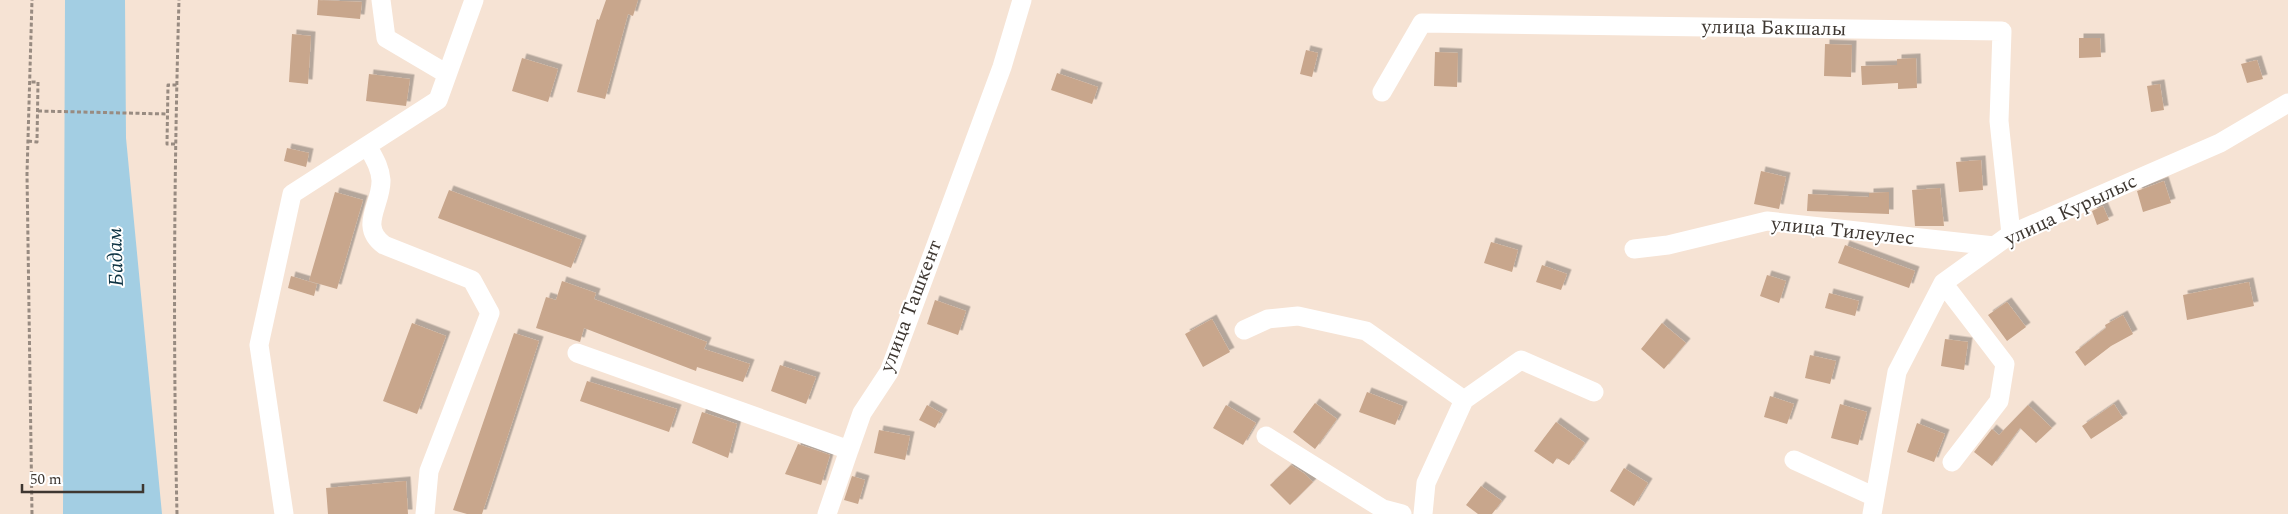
<svg xmlns="http://www.w3.org/2000/svg" width="2288" height="514" viewBox="0 0 2288 514" font-family="Spectral,serif">
	<defs>
		<filter id="shadow"><feDropShadow dx="4.5" dy="-4.5" stdDeviation="0" flood-color="#0004"/></filter>
	</defs>
	<rect width="100%" height="100%" fill="#f6e3d4"/>
	<path fill="#a3cee3" d="M65,0H125L126,138L162,514H63Z"/>
	<path fill="#c8a68c" filter="url(#shadow)" d="M318,0L362,2L360,19L317,15Z
		M606,0H638L633,16L628,14L605,99L577,92L597,19L599,20Z
		M292,34L311,36L308,84L289,82Z
		M2079,38H2100L2101,57L2079,58Z
		M1825,44L1852,45L1851,77L1824,76Z
		M1306,50L1318,53L1312,77L1300,74Z
		M1435,52L1458,53L1457,87L1434,86Z
		M522,58L558,69L548,102L512,91Z
		M1916,58L1917,88L1898,89V83L1862,85L1861,66L1897,65V59Z
		M2257,60L2263,79L2247,83L2241,64Z
		M1057,73L1098,87L1092,104L1051,90Z
		M369,74L410,79L406,106L366,101Z
		M2160,84L2164,110L2151,112L2147,86Z
		M287,148L309,153L306,167L284,161Z
		M1981,160L1983,190L1959,192L1956,162Z
		M1761,171L1786,177L1779,209L1754,204Z
		M2164,181L2171,203L2143,212L2137,191Z
		M1940,188L1944,226H1915L1912,190Z
		M449,190L582,240L571,268L438,218Z
		M335,192L363,200L337,289L309,281Z
		M1889,192V214L1807,211L1808,194L1869,197V193Z
		M2103,206L2109,220L2097,225L2092,211Z
		M1491,242L1518,250L1512,272L1484,263Z
		M1845,245L1915,271L1909,288L1838,263Z
		M1542,265L1567,274L1561,290L1536,282Z
		M1767,275L1786,281L1779,303L1760,296Z
		M291,276L317,284L314,296L288,288Z
		M562,281L596,293L594,299L707,342L704,349L750,364L743,382L697,367L696,371L584,328L580,342L536,328L546,297L556,300Z
		M2249,282L2254,306L2187,320L2183,295Z
		M1829,293L1859,301L1855,316L1825,308Z
		M935,300L966,311L958,335L927,324Z
		M2007,302L2026,327L2007,341L1988,315Z
		M2123,315L2133,334L2111,346L2085,366L2075,352L2106,328L2105,325Z
		M1212,319L1230,352L1203,367L1185,334Z
		M412,323L446,336L417,414L383,401Z
		M1662,323L1686,343L1664,369L1641,349Z
		M514,333L539,341L482,514H467L453,510Z
		M1945,339L1968,342L1964,370L1941,366Z
		M1810,355L1836,361L1830,384L1805,378Z
		M780,365L816,377L806,404L771,391Z
		M587,381L677,409L669,432L580,401Z
		M1367,392L1403,406L1395,425L1359,412Z
		M1770,396L1794,404L1787,424L1764,417Z
		M1315,403L1337,419L1315,449L1293,432Z
		M1840,404L1867,412L1858,445L1831,438Z
		M2114,404L2123,418L2091,439L2082,426Z
		M927,405L943,414L935,428L919,420Z
		M1226,405L1256,423L1243,445L1213,428Z
		M2028,405L2052,428L2036,443L2020,428L1992,466L1974,452L1992,429L1999,435Z
		M702,412L737,424L728,458L692,443Z
		M1556,422L1585,443L1569,465L1557,458L1553,464L1534,451Z
		M1917,423L1945,434L1934,462L1907,452Z
		M879,430L910,436L905,460L874,453Z
		M798,444L830,455L821,485L785,474Z
		M1291,465L1305,474L1313,482L1290,505L1270,485Z
		M1624,468L1648,483L1634,506L1610,491Z
		M852,476L865,480L858,504L844,500Z
		M406,481L408,514H328L326,488Z
		M1481,486L1502,501L1492,514H1478L1466,505Z"/>
	<g fill="none" stroke-linecap="round" stroke-linejoin="round">
		<path stroke="#988b81" stroke-width="3" stroke-dasharray="4 2.5" stroke-linecap="butt" d="M38,111L167,114
			M28,141L37,142L38,82H30
			M175,144H167L168,85H177
			M32,514L27,174L32,0
			M177,514C173,343 174,171 179,0"/>
		<path stroke="#fff" stroke-width="19" d="M381,0L386,38L447,74
			M1382,92L1422,23L2002,31L1999,121L2011,234
			M368,147C374,158 380,167 381,180C382,204 358,226 384,245L472,280L490,313L429,471L425,514
			M1634,249L1668,245L1767,221L1994,246
			M1943,283L2005,364L1999,401L1952,462
			M1244,330L1268,319L1298,316L1366,331L1464,400
			M577,353L849,450L862,413L889,372L1002,67L1022,0
			M1266,436L1383,509L1402,514
			M1794,460L1875,497
			M284,514L259,345L292,194L438,100L474,0
			M827,514L849,450
			M1423,514L1426,483L1464,400L1521,360L1594,392
			M1872,514L1897,372L1943,283L2011,234L2220,143L2288,103"/>
	</g>
	<g text-anchor="middle" dominant-baseline="central" stroke-width="4" stroke-linejoin="round" paint-order="stroke">
		<g font-size="20" fill="#3e3731" stroke="#fff">
			<text transform="translate(1774 28) rotate(1)">улица Бакшалы</text>
			<text transform="translate(2071 210) rotate(-25)">улица Курылыс</text>
			<text transform="translate(1843 231) rotate(6)">улица Тилеулес</text>
			<text transform="translate(911 306) rotate(-69)">улица Ташкент</text>
		</g>
		<g font-size="21" font-style="italic" fill="#0c3242" stroke="#fff">
			<text transform="translate(116 257) rotate(-92)">Бадам</text>
		</g>
	</g>
	<path d="M22 484v8h121v-8" fill="none" stroke="#3e3731" stroke-width="2.5"/>
	<text x="30" y="484" font-size="15" fill="#3e3731" stroke="#ffffff" stroke-width="4" paint-order="stroke">50 m</text>
</svg>
